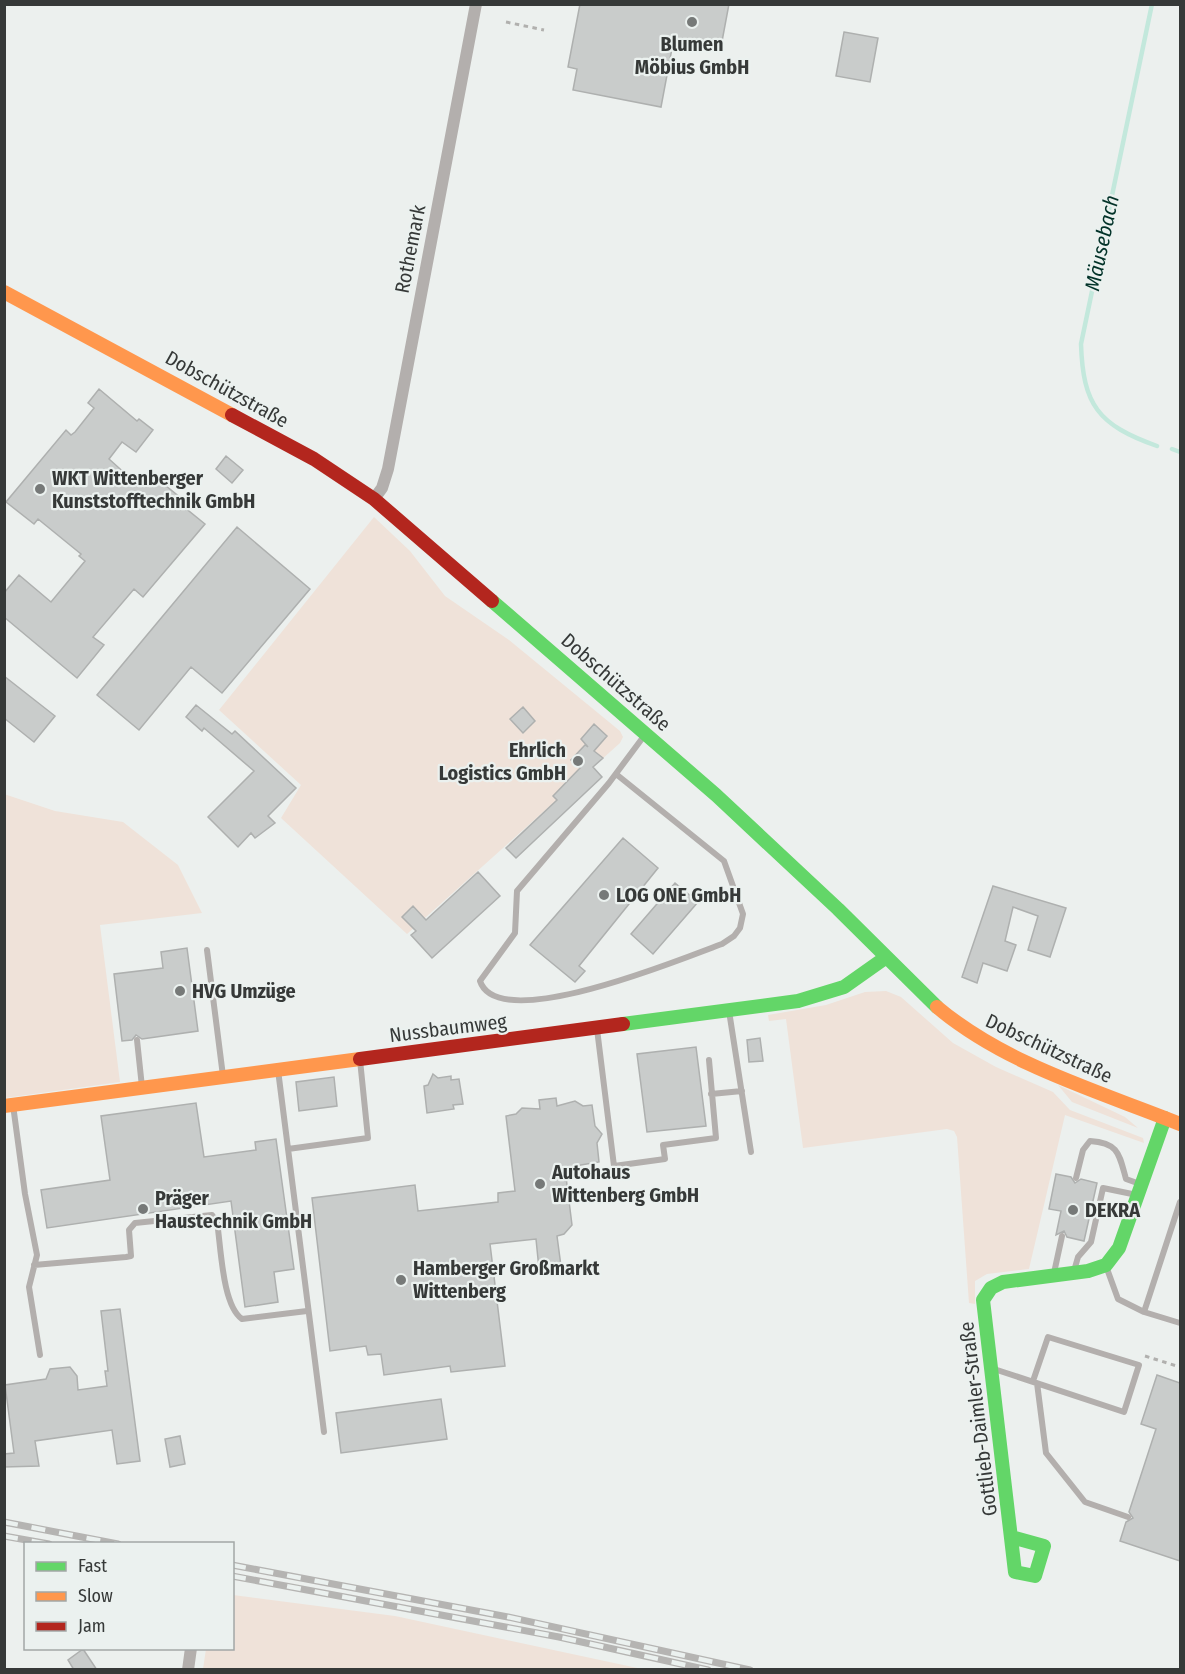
<svg xmlns="http://www.w3.org/2000/svg" width="1185" height="1674" viewBox="0 0 1185 1674" font-family="'Fira Sans Condensed',sans-serif">
	<rect width="100%" height="100%" fill="#ecf0ee"/>
	<path fill="#efe2d9" d="M374,517L410,551L445,596L509,640L620,731L623,737L620,743L407,934L281,818L301,785L219,710Z
		M4,794L55,811L123,822L178,865L202,913L100,925L120,1082L5,1098Z
		M886,991L901,997L953,1043L996,1067L1053,1092L1070,1110L1143,1138L1144,1143L1065,1115L1029,1269L987,1274L975,1281V1304L969,1303L957,1137L954,1131L947,1129L803,1148L786,1019L769,1021L768,1015L826,1005L865,992Z
		M1058,1085L1125,1117L1138,1128L1072,1102Z
		M233,1595L395,1616L642,1669H203L206,1649L232,1648Z"/>
	<g fill="none" stroke-linecap="round" stroke-linejoin="round">
		<path stroke="#c3e8dc" stroke-width="4.5" d="M1152,4L1081,344C1083,405 1098,425 1157,446
			M1172,449L1180,452"/>
	</g>
	<path fill="#c9cccb" stroke="#aeb0af" stroke-width="1.5" d="M580,4H729L720,52L673,43L661,107L573,90L577,69L568,67Z
		M844,32L878,38L870,82L836,76Z
		M99,389L137,421L139,419L153,430L136,452L122,442L109,459L138,485L140,483L146,487L155,477L187,503L184,507L205,524L143,597L134,589L93,637L104,645L77,678L4,617V593L19,575L51,602L85,561L79,556L81,554L38,519L34,524L6,502L66,430L71,435L75,432L94,408L88,403Z
		M226,456L243,470L232,483L216,469Z
		M237,527L310,589L222,693L191,667L139,730L97,695Z
		M4,676L55,716L34,742L4,718Z
		M196,705L232,734L235,731L296,788L268,816L275,823L255,838L251,833L238,847L208,817L254,771L204,728L202,731L186,717Z
		M523,707L535,721L523,733L510,719Z
		M594,724L607,736L594,751L603,758L593,767L602,777L516,858L506,848L557,800L553,796L580,768L571,760L585,745L588,747L581,739Z
		M623,838L658,868L579,966L585,971L575,982L530,945Z
		M478,872L500,896L432,958L411,935L416,931L402,917L413,906L426,920Z
		M675,883L698,902L653,954L631,934Z
		M993,886L1066,908L1050,957L1028,950L1038,916L1013,907L1005,941L1016,945L1007,971L983,963L977,983L962,977Z
		M187,948L198,1031L142,1039L136,1035L132,1040L122,1041L114,974L163,968L161,952Z
		M760,1038L763,1061L749,1062L747,1040Z
		M696,1047L706,1126L647,1132L637,1054Z
		M433,1074L438,1078L451,1076V1080L459,1079L463,1104L453,1105L454,1109L427,1113L424,1086L428,1085Z
		M334,1077L337,1106L299,1111L296,1082Z
		M556,1098L557,1106L575,1101L583,1106L592,1105L595,1126L602,1134L597,1143L599,1162L575,1166L566,1177L572,1225L564,1234L557,1236L561,1266L539,1269L536,1239L490,1244L505,1366L451,1372L450,1366L384,1375L381,1354L368,1355L366,1346L330,1351L312,1198L415,1185L418,1211L498,1202V1193L515,1191L506,1116L516,1114L522,1108L540,1109L539,1100Z
		M196,1103L204,1157L256,1150L255,1142L276,1139L294,1269L274,1272L278,1302L245,1307L231,1201L47,1228L41,1190L110,1180L101,1116Z
		M1056,1174L1071,1177L1075,1183L1081,1179L1097,1183L1084,1241L1067,1237L1064,1231L1056,1235L1061,1211L1049,1209Z
		M120,1309L140,1461L117,1464L112,1430L35,1441L39,1466L4,1467V1454L14,1453L5,1385L46,1379L50,1369L70,1367L77,1376L78,1390L107,1386L105,1371H108L101,1311Z
		M1157,1375L1180,1383V1561L1120,1541L1126,1522L1133,1518L1129,1512L1156,1429L1141,1424Z
		M441,1399L447,1439L341,1453L336,1413Z
		M180,1436L185,1464L170,1467L165,1439Z
		M83,1649L97,1670H74L68,1660Z"/>
	<g fill="none" stroke-linecap="round" stroke-linejoin="round">
		<path stroke="#b1b0ae" stroke-width="3" stroke-dasharray="4.5 4.5" stroke-linecap="butt" d="M506,22L544,30
			M1145,1356L1180,1367"/>
		<path stroke="#b3afad" stroke-width="6" d="M616,774L724,861L743,914L740,928L734,936L722,944C686,957 498,1036 480,981L515,933L517,891L609,783L644,736
			M207,950L223,1076
			M729,1011L751,1152
			M597,1029L614,1166L665,1159L663,1145L716,1138L709,1060
			M137,1040L142,1087
			M278,1070L324,1432
			M711,1094L742,1091
			M13,1105L25,1194L37,1255L29,1287L40,1355
			M288,1149L368,1138L360,1060
			M1076,1178L1083,1150L1090,1141C1119,1143 1119,1154 1126,1179L1140,1184
			M34,1265L126,1257L131,1256L129,1230L135,1223L212,1215L217,1222C221,1246 222,1305 242,1319L307,1311
			M1106,1266L1118,1299L1144,1312L1180,1323
			M1074,1271L1078,1257L1091,1242L1103,1188L1137,1195
			M1054,1273L1062,1236
			M1144,1312L1180,1202
			M994,1369L1124,1412L1139,1365L1048,1337L1033,1381
			M1037,1383L1046,1453L1085,1502L1128,1517"/>
		<path stroke="#b3afad" stroke-width="12" d="M374,499L382,488L388,469L476,4
			M188,1670L191,1648"/>
		<path stroke="#63d668" stroke-width="14" d="M492,601L716,795L838,909L937,1007
			M623,1024L798,1001L844,987L885,958
			M1011,1537L1044,1546L1035,1576L1015,1572L983,1300L991,1288L1003,1282L1088,1271L1106,1265L1119,1248L1165,1118"/>
		<path stroke="#ff974d" stroke-width="14" d="M4,292L232,415
			M937,1007C1006,1065 1098,1091 1180,1124
			M4,1106L360,1059"/>
		<path stroke="#b3261e" stroke-width="14" d="M232,415L314,459L374,499L492,601
			M360,1059L623,1024"/>
		<g stroke="#b5b4b2" stroke-width="7">
			<path id="rail" d="M4,1522L118,1544
				M4,1536L49,1544
				M232,1565L508,1617L750,1670
				M232,1576L559,1637L708,1670"/>
		</g>
		<use href="#rail" stroke="#ebf1ef" stroke-width="4.5" stroke-dasharray="14" stroke-linecap="butt"/>
	</g>
	<g fill="#767978" stroke="#ebf1ef" stroke-width="2">
		<circle cx="692" cy="22" r="6"/>
		<circle cx="40" cy="489" r="6"/>
		<circle cx="578" cy="761" r="6"/>
		<circle cx="604" cy="895" r="6"/>
		<circle cx="180" cy="991" r="6"/>
		<circle cx="540" cy="1184" r="6"/>
		<circle cx="143" cy="1209" r="6"/>
		<circle cx="1073" cy="1210" r="6"/>
		<circle cx="401" cy="1280" r="6"/>
	</g>
	<g text-anchor="middle" dominant-baseline="central" stroke-width="4.5" stroke-linejoin="round" paint-order="stroke">
		<g font-size="20" font-weight="bold" fill="#363938" stroke="#ebf1ef" text-anchor="start">
			<text x="692" y="44" text-anchor="middle">Blumen<tspan x="692" dy="23">Möbius GmbH</tspan></text>
			<text x="52" y="478">WKT Wittenberger<tspan x="52" dy="23">Kunststofftechnik GmbH</tspan></text>
			<text x="566" y="750" text-anchor="end">Ehrlich<tspan x="566" dy="23">Logistics GmbH</tspan></text>
			<text x="616" y="895">LOG ONE GmbH</text>
			<text x="192" y="991">HVG Umzüge</text>
			<text x="552" y="1172">Autohaus<tspan x="552" dy="23">Wittenberg GmbH</tspan></text>
			<text x="155" y="1198">Präger<tspan x="155" dy="23">Haustechnik GmbH</tspan></text>
			<text x="1085" y="1210">DEKRA</text>
			<text x="413" y="1268">Hamberger Großmarkt<tspan x="413" dy="23">Wittenberg</tspan></text>
		</g>
		<g font-size="20" fill="#363938" stroke="#ebf1ef">
			<text transform="translate(410 249) rotate(-79)">Rothemark</text>
			<text transform="translate(227 389) rotate(29)">Dobschützstraße</text>
			<text transform="translate(616 682) rotate(41)">Dobschützstraße</text>
			<text transform="translate(448 1028) rotate(-7)">Nussbaumweg</text>
			<text transform="translate(1049 1048) rotate(25)">Dobschützstraße</text>
			<text transform="translate(978 1419) rotate(-97)">Gottlieb-Daimler-Straße</text>
		</g>
		<g font-size="21" font-style="italic" fill="#023228" stroke="#ebf1ef">
			<text transform="translate(1102 243) rotate(-78)">Mäusebach</text>
		</g>
	</g>
	<rect width="1185" height="1674" fill="none" stroke="#363938" stroke-width="12"/>
	<rect x="24" y="1542" width="210" height="108" fill="#ebf1ef" stroke="#a3a7a6" stroke-width="1.5"/>
	<rect x="36" y="1562" width="30" height="9" fill="#63d668" stroke="#a3a7a6" stroke-width="1.5"/>
	<text x="78" y="1572" font-size="18" fill="#363938">Fast</text>
	<rect x="36" y="1592" width="30" height="9" fill="#ff974d" stroke="#a3a7a6" stroke-width="1.5"/>
	<text x="78" y="1602" font-size="18" fill="#363938">Slow</text>
	<rect x="36" y="1622" width="30" height="9" fill="#b3261e" stroke="#a3a7a6" stroke-width="1.5"/>
	<text x="78" y="1632" font-size="18" fill="#363938">Jam</text>
</svg>
